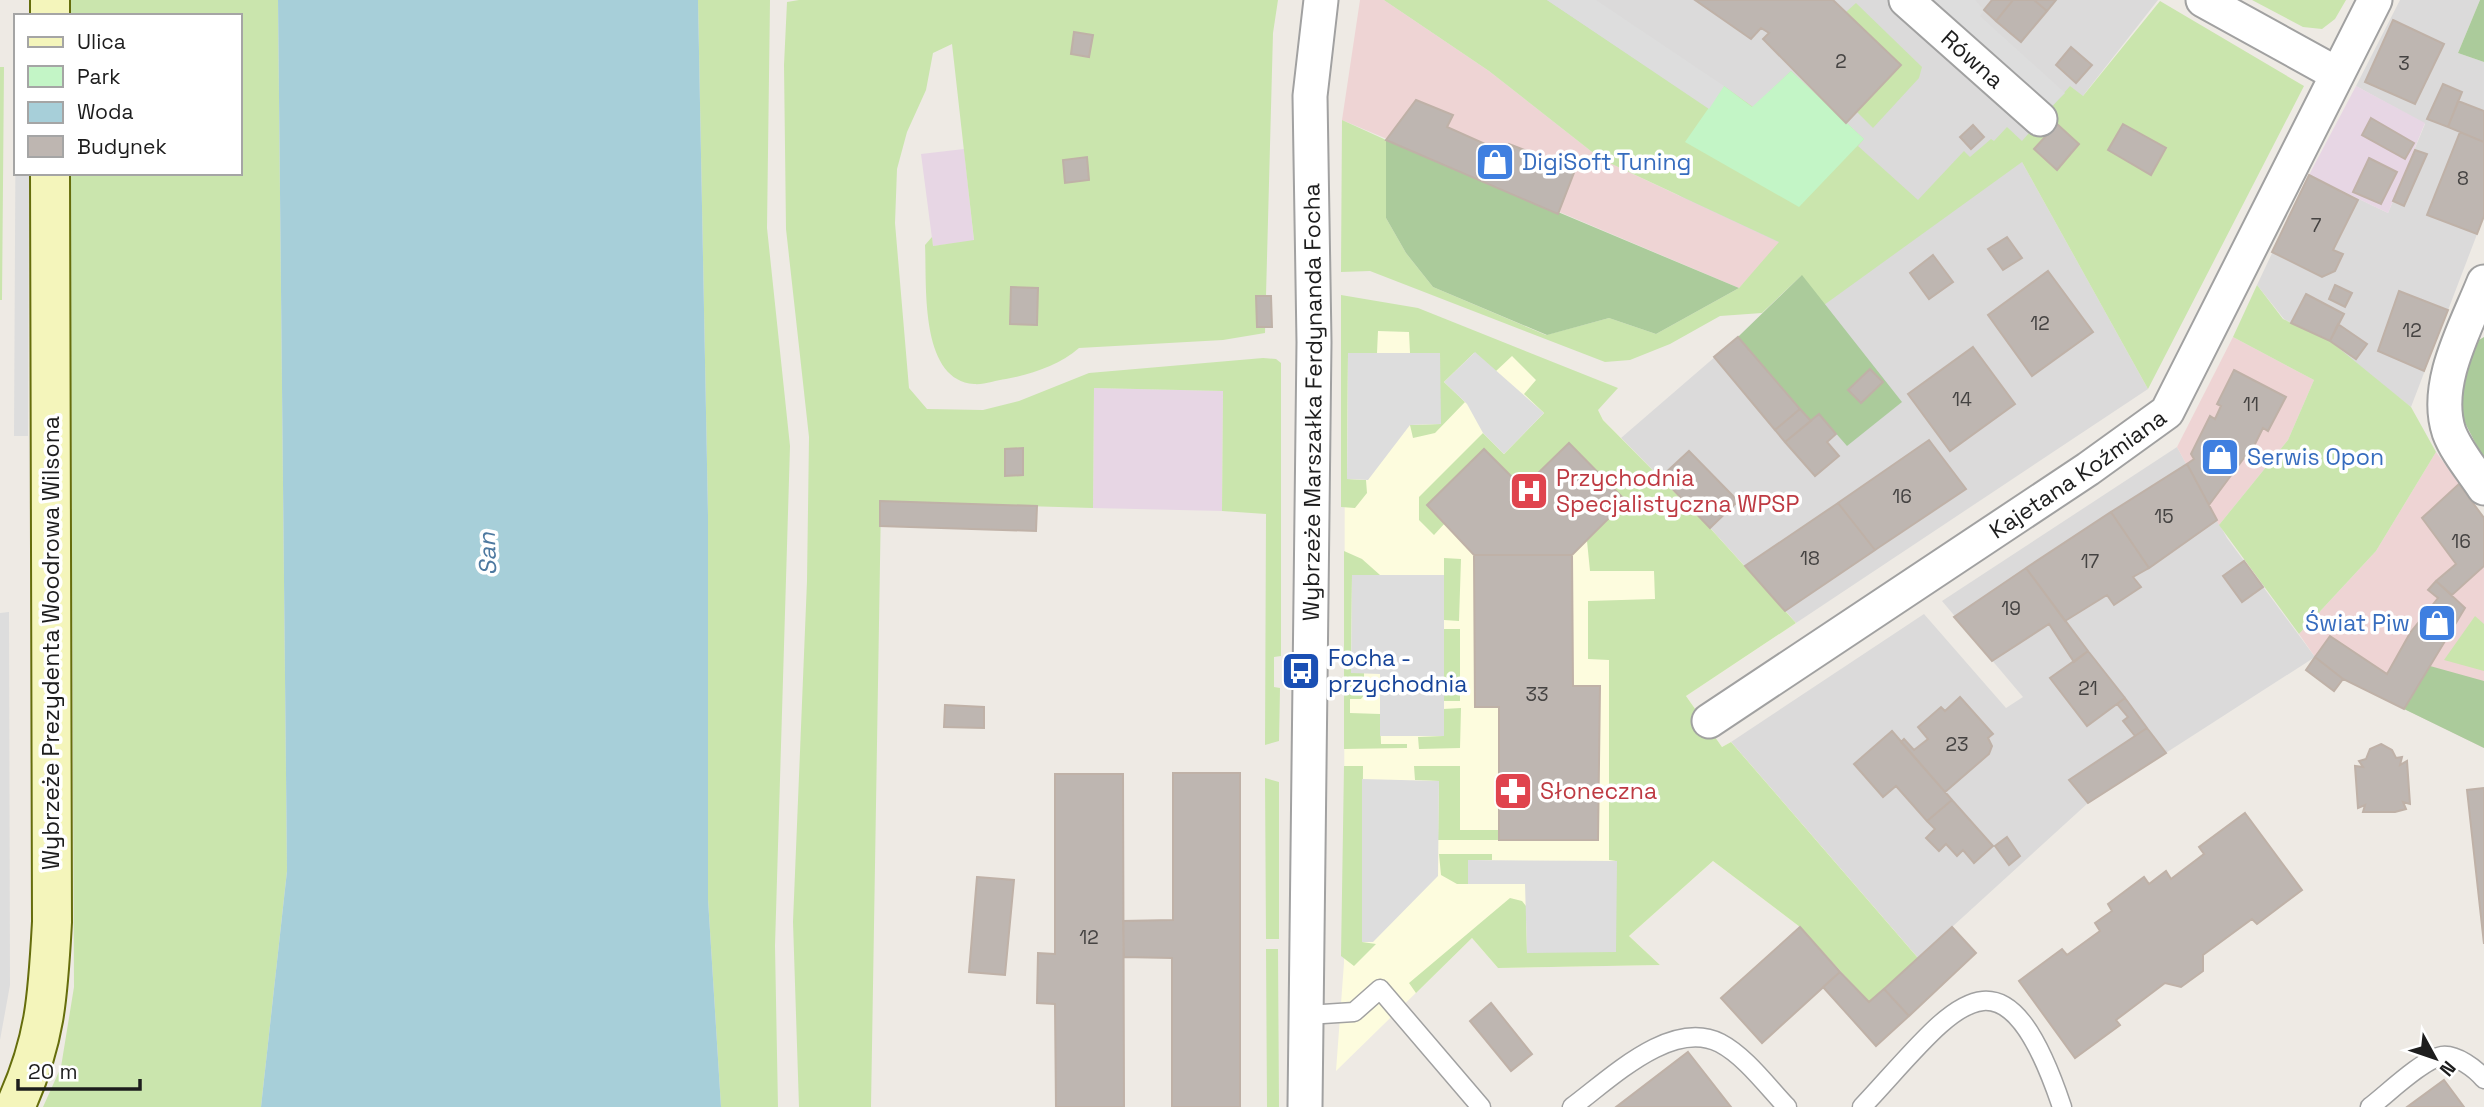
<svg xmlns="http://www.w3.org/2000/svg" width="2484" height="1107" viewBox="0 0 2484 1107" font-family="'Space Grotesk',sans-serif">
	<rect width="100%" height="100%" fill="#eeeae4"/>
	<path fill="#dbdada" d="M1384,0H2158L2082,97L2022,162L2148,389L1796,623L1710,528L1621,438L1738,337L1801,276Z
		M2400,0H2480L2458,53L2484,62V216L2411,407L2329,343L2284,319L2257,285L2309,175L2388,213L2425,124L2356,86Z
		M2177,447L2227,538L2315,657L2088,803L1918,958L1731,742L1924,614L2006,708L2023,697L1942,601Z"/>
	<path fill="#eed4d4" d="M1360,0H1384L1489,71L1601,159L1780,243L1739,288L1342,120Z
		M2233,337L2314,380L2288,440L2219,525L2177,447Z
		M2436,452L2484,518V748L2343,679L2315,657L2299,634L2376,551Z"/>
	<path fill="#e7d6e4" d="M2356,86L2425,123L2388,213L2309,175Z
		M964,149L974,241L933,246L921,154Z
		M1094,388L1223,391L1222,511L1093,508Z"/>
	<path fill="#fdfcde" d="M1345,315L1421,316L1584,384L1603,420L1710,528L1796,623L1686,696L1722,747L1731,742L1918,958L1869,1002L1800,927L1713,861L1629,936L1660,965L1498,968L1472,938L1336,1071L1344,963Z"/>
	<path fill="#cae5ad" d="M71,0H278L287,871L261,1107H43L61,1067L74,987L70,173H240V16H71Z
		M698,0H770L767,228L790,446L775,946L778,1107H721L708,899V515Z
		M799,0H1278L1273,33L1265,333L1223,340L1079,348C1060,365 1032,374 1006,379C996,380 984,385 974,384C919,380 927,284 925,245L932,237L933,246L974,240L952,44L933,53L926,90L907,132L897,169L895,223L909,388L927,409L983,410L1019,401L1089,373L1263,358L1276,359L1281,363V656L1274,657V687L1280,688L1279,741L1265,745L1266,514L1222,511L1223,391L1094,388L1093,508L881,502L871,1107H799L793,922L807,581L809,437L786,229L784,65L787,2Z
		M1384,0H1547L1709,108L1724,86L1753,107L1791,71L1864,139L1858,146L1918,200L1964,151L1970,157L1991,139L1994,141L2007,127L2022,141L2070,86L2083,96L2160,1L2304,86L2148,389L2022,162L1824,305L1801,276L1762,313L1720,316L1670,344L1630,360L1605,362L1370,271L1341,272L1342,120L1386,140V218L1406,253L1433,287L1546,335L1609,318L1656,334L1739,288L1779,242L1601,159L1489,71Z
		M2252,0H2346L2335,19L2322,29L2303,27Z
		M1856,3L1922,67L1919,78L1873,128L1857,112L1901,65L1846,12Z
		M0,67H4L2,300H0Z
		M2257,285L2283,319L2330,341L2411,407L2436,452L2376,551L2299,634L2219,525L2288,440L2314,380L2233,337Z
		M1341,295L1418,308L1618,388L1598,410L1603,420L1710,528L1796,623L1686,696L1722,747L1731,742L1918,958L1869,1002L1800,927L1713,861L1629,936L1660,965L1498,968L1472,938L1416,993L1409,983L1510,898L1522,901L1526,906L1527,953L1616,861L1609,860V660L1588,659V601L1655,599L1654,571H1590L1587,541L1626,501L1569,443L1530,481L1514,480L1484,449L1427,505L1445,523L1434,535L1419,520V497L1483,433L1504,454L1544,413L1524,394L1536,380L1512,356L1495,372L1474,353L1444,382L1465,402L1435,433L1413,438L1410,425L1440,424V354L1410,353L1409,332L1378,331L1377,353H1348L1347,479L1366,480L1367,493L1355,508L1341,507Z
		M1344,551L1362,559L1380,575H1352L1351,673H1364V695L1361,699H1350V713L1380,714L1381,744H1407V748L1344,749Z
		M1444,558L1461,559L1459,621L1444,620Z
		M2475,616L2484,624V671L2444,660Z
		M1444,629H1460V701H1444Z
		M1461,708L1460,748L1419,749L1418,737L1443,736V709Z
		M1344,766H1363L1362,942L1376,944L1354,966L1341,956Z
		M1414,766H1460V830H1499V840H1438L1439,781L1415,780Z
		M1265,778L1279,782V939H1266Z
		M1439,854H1492V860H1469L1468,884H1457L1441,875Z
		M1266,949H1278L1279,1107H1267Z"/>
	<path fill="#abcb9b" d="M2480,0H2484V62L2458,53Z
		M1386,140L1739,288L1656,334L1609,318L1547,335L1433,287L1406,253L1386,218Z
		M1802,275L1902,402L1847,446L1819,414L1811,421L1738,337Z
		M2484,337V460L2463,419L2456,396L2479,340Z
		M2430,666L2484,681V748L2404,709Z"/>
	<path fill="#c3f5c6" d="M1791,71L1864,139L1799,207L1685,142L1724,86L1752,107Z"/>
	<path fill="#ddd" d="M1547,0H1596L1724,86L1709,109Z
		M1927,0H1975L1984,10L1980,16L2065,93L2050,108Z
		M16,49V173H29L28,436H14Z
		M1475,352L1544,413L1504,454L1483,433L1467,404L1444,382Z
		M1348,353H1440L1441,424L1410,425L1368,480L1347,479Z
		M1352,575H1444V736H1380V674L1351,673Z
		M9,612L10,985L0,1040V613Z
		M1362,779L1439,781L1438,876L1373,942H1362Z
		M1468,860L1617,861L1616,952L1527,953L1525,884H1468Z"/>
	<path fill="#a7cfd9" d="M278,0H698L708,515V899L721,1107H261L287,871Z"/>
	<path fill="#beb6b1" stroke="#bfb1a7" stroke-width="2" d="M1695,0H1833L1901,65L1846,123L1763,39L1769,33L1761,28L1751,39Z
		M1992,0H2013L1996,21L1984,10Z
		M2013,0H2034L2047,11L2021,42L1996,21Z
		M2034,0H2056L2047,11Z
		M2393,20L2444,44L2415,104L2365,82Z
		M1074,32L1093,35L1089,57L1071,54Z
		M2071,47L2092,65L2076,83L2056,65Z
		M2443,84L2462,92L2448,127L2427,119Z
		M1416,100L1453,115L1447,127L1505,153L1509,144L1575,170L1558,214L1386,140Z
		M2458,101L2484,111V142L2448,127Z
		M2371,118L2414,143L2405,159L2362,135Z
		M2057,124L2079,144L2057,170L2034,149Z
		M2123,124L2166,148L2151,175L2108,150Z
		M1973,125L1984,137L1971,149L1960,137Z
		M2460,132L2484,142V216L2477,234L2427,215Z
		M2415,150L2427,154L2404,206L2393,201Z
		M1087,157L1089,180L1065,183L1063,160Z
		M2369,158L2397,172L2381,204L2353,192Z
		M2309,175L2358,200L2333,250L2343,254L2335,271L2322,277L2272,252Z
		M2007,237L2022,258L2003,270L1988,249Z
		M1933,255L1953,282L1929,299L1910,273Z
		M2048,271L2093,332L2032,376L1988,315Z
		M2335,285L2352,293L2345,307L2329,299Z
		M1011,287L1038,288L1037,325L1010,324Z
		M2399,291L2448,310L2424,371L2378,351Z
		M2306,294L2344,314L2330,341L2291,323Z
		M1256,296H1271L1272,327H1257Z
		M2338,324L2367,344L2356,359L2330,341Z
		M1738,337L1800,409L1775,430L1714,357Z
		M1973,347L2015,404L1950,451L1908,394Z
		M1870,369L1883,382L1861,403L1848,390Z
		M2234,370L2286,397L2268,431L2263,428L2247,460L2244,458L2209,505L2187,464L2194,459L2191,454L2210,416L2215,419L2221,406L2217,404Z
		M1800,409L1811,421L1785,442L1775,430Z
		M1819,414L1836,434L1827,442L1839,456L1815,476L1785,442Z
		M1929,440L1966,489L1875,550L1838,503Z
		M1569,443L1626,501L1572,555H1474L1427,505L1484,449L1516,481H1530Z
		M1023,448V475L1005,476V449Z
		M1689,451L1738,501L1710,528L1661,477Z
		M2187,464L2217,520L2149,568L2111,512Z
		M2459,484L2484,518V566L2452,595L2436,581L2456,564L2422,518Z
		M880,501L1037,506L1036,531L880,526Z
		M1838,503L1875,550L1785,611L1745,566Z
		M2111,512L2149,568L2133,577L2141,587L2114,605L2107,595L2065,621L2026,568Z
		M1474,555H1572L1573,686H1600L1598,840H1499V707H1475Z
		M2244,561L2263,587L2242,602L2223,576Z
		M2026,568L2088,651L2074,662L2049,624L1992,661L1954,617Z
		M2436,581L2465,608L2404,709L2343,679L2315,657L2330,636L2387,674L2410,633L2438,598L2428,590Z
		M2088,651L2125,698L2087,726L2050,678Z
		M2315,657L2343,679L2334,691L2306,670Z
		M1960,697L1993,734L1988,738L1992,746L1989,754L1945,792L1901,742L1904,739L1914,750L1928,739L1918,727L1941,707L1945,711Z
		M2125,698L2147,728L2135,736L2123,721L2128,717L2117,704Z
		M945,705L984,707V728L944,727Z
		M2147,728L2166,753L2088,803L2069,780Z
		M1892,731L1952,800L1927,821L1896,786L1883,797L1854,764Z
		M2381,744L2392,750L2396,758L2402,757L2400,765L2407,761L2410,804L2403,802L2406,809L2395,812H2363L2365,805L2358,808L2355,766L2363,767L2359,761L2366,759L2370,749Z
		M1173,773H1240V1107H1172V958L1124,957L1123,921L1173,920Z
		M1055,774H1123L1124,1107H1056L1055,1004L1037,1003L1038,953L1055,954Z
		M2484,788V944L2467,790Z
		M1952,800L1993,846L1974,863L1963,850L1957,856L1946,844L1939,851L1926,838L1935,829L1927,821Z
		M2245,813L2302,890L2257,924L2252,919L2203,955V971L2181,987L2165,983L2116,1020L2120,1025L2075,1058L2019,981L2062,949L2067,955L2100,931L2095,923L2112,911L2108,904L2144,877L2149,884L2166,871L2171,879L2204,854L2199,847Z
		M2007,837L2020,856L2009,865L1995,846Z
		M977,877L1014,880L1005,975L969,972Z
		M1800,927L1840,972L1762,1043L1721,998Z
		M1952,927L1976,953L1909,1016L1884,989Z
		M1840,972L1869,1002L1884,989L1909,1016L1876,1046L1823,987Z
		M1491,1003L1532,1054L1511,1071L1470,1021Z
		M1688,1052L1731,1107H1616Z
		M2444,1080L2464,1107H2407Z"/>
	<g fill="none" stroke-linecap="round" stroke-linejoin="round">
		<g stroke="#a1a1a1" stroke-width="21">
			<path id="lane" d="M1307,1015L1354,1012L1380,989L1481,1107
				M1572,1107C1609,1080 1671,1018 1720,1043C1745,1056 1767,1086 1787,1107
				M1862,1107C1952,1011 2001,926 2062,1107
				M2370,1107C2386,1095 2423,1059 2442,1056C2456,1054 2476,1069 2484,1079"/>
		</g>
		<g stroke="#a1a1a1" stroke-width="37">
			<g id="street">
				<path id="s1" d="M1906,0L2040,119"/>
				<path d="M2203,0L2337,74"/>
				<path d="M2484,282C2466,327 2433,384 2449,432C2456,451 2473,471 2484,488"/>
				<path id="s2" d="M1709,721L2088,469L2167,412L2375,0"/>
				<path id="s3" d="M1305,1107L1314,342L1310,96L1321,0"/>
			</g>
		</g>
		<g stroke="#656d0c" stroke-width="42">
			<path id="secondary" d="M50,16V0
				M15,1107C46,1040 48,994 52,922L50,173"/>
		</g>
		<use href="#lane" stroke="#fff" stroke-width="18"/>
		<use href="#street" stroke="#fff" stroke-width="33"/>
		<use href="#secondary" stroke="#f4f5bb" stroke-width="38"/>
	</g>
	<defs>
		<g id="shop-square" transform="scale(2.0125)"><rect x="-9" y="-9" width="18" height="18" rx="4" fill="#3f7fe0" stroke="#fff"/><path d="M-5-2.5h2.3a2.7 3.5 0 0 1 5.4 0H5L5.5 6h-11ZM-1.5-2.5h3a1.5 2.3 0 0 0-3 0Z" fill="#fff"/></g>
		<g id="hospital-square" transform="scale(2.0125)"><rect x="-9" y="-9" width="18" height="18" rx="4" fill="#e0444e" stroke="#fff"/><path d="M-5-5h3v3.5h4V-5h3V5h-3V1.5h-4V5h-3Z" fill="#fff"/></g>
		<g id="bus-square" transform="scale(2.0125)"><rect x="-9" y="-9" width="18" height="18" rx="4" fill="#1a4fb4" stroke="#fff"/><path d="M-5-6H5V4H4V6H2V4H-2V6H-4V4H-5ZM-3.5-4V0h7V-4ZM-3.5 1.2v1.5H-2V1.2ZM2 1.2v1.5H3.5V1.2Z" fill="#fff"/></g>
		<g id="pharmacy-square" transform="scale(2.0125)"><rect x="-9" y="-9" width="18" height="18" rx="4" fill="#e0444e" stroke="#fff"/><path d="M-2-6h4v4h4v4h-4v4h-4v-4h-4v-4h4Z" fill="#fff"/></g>
	</defs>
	<g fill-rule="evenodd">
		<use href="#shop-square" x="1495" y="162"/>
		<use href="#shop-square" x="2220" y="457"/>
		<use href="#hospital-square" x="1529" y="491"/>
		<use href="#shop-square" x="2437" y="623"/>
		<use href="#bus-square" x="1301" y="671"/>
		<use href="#pharmacy-square" x="1513" y="791"/>
	</g>
	<g text-anchor="middle" dominant-baseline="central" stroke-width="7" stroke-linejoin="round" paint-order="stroke">
		<g font-size="19" fill="#454342">
			<text x="1841" y="61">2</text>
			<text x="2404" y="63">3</text>
			<text x="2463" y="178">8</text>
			<text x="2316" y="225">7</text>
			<text x="2040" y="323">12</text>
			<text x="2412" y="330">12</text>
			<text x="1962" y="399">14</text>
			<text x="2251" y="404">11</text>
			<text x="1902" y="496">16</text>
			<text x="2164" y="516">15</text>
			<text x="2461" y="541">16</text>
			<text x="1810" y="558">18</text>
			<text x="2090" y="561">17</text>
			<text x="2011" y="608">19</text>
			<text x="2088" y="688">21</text>
			<text x="1537" y="694">33</text>
			<text x="1957" y="744">23</text>
			<text x="1089" y="937">12</text>
		</g>
		<g font-size="23" fill="#1d1d1d" stroke="#fff">
			<text stroke="none"><textPath href="#s1" startOffset="89">Równa</textPath></text>
			<text stroke="none"><textPath href="#s3" startOffset="705">Wybrzeże Marszałka Ferdynanda Focha</textPath></text>
			<text stroke="none"><textPath href="#s2" startOffset="444">Kajetana Koźmiana</textPath></text>
			<text transform="translate(51 643) rotate(-90)">Wybrzeże Prezydenta Woodrowa Wilsona</text>
		</g>
		<g font-size="23" fill="#366cbe" stroke="#fff" text-anchor="start">
			<text x="1522" y="162">DigiSoft Tuning</text>
			<text x="2247" y="457">Serwis Opon</text>
			<text x="2410" y="623" text-anchor="end">Świat Piw</text>
		</g>
		<g font-size="23" fill="#be3a42" stroke="#fff" text-anchor="start">
			<text x="1556" y="478">Przychodnia<tspan x="1556" dy="26">Specjalistyczna WPSP</tspan></text>
			<text x="1540" y="791">Słoneczna</text>
		</g>
		<g font-size="23" fill="#164399" stroke="#fff" text-anchor="start">
			<text x="1328" y="658">Focha -<tspan x="1328" dy="26">przychodnia</tspan></text>
		</g>
		<g font-size="24" font-style="italic" fill="#4d79a0" stroke="#fff">
			<text transform="translate(487 554) rotate(-92)">San</text>
		</g>
	</g>
	<rect x="14" y="14" width="228" height="161" fill="#ffffff" stroke="#a5a5a5" stroke-width="2"/>
	<rect x="28" y="37" width="35" height="10" fill="#f4f5bb" stroke="#a5a5a5" stroke-width="2"/>
	<text x="77" y="49" font-size="21" fill="#1d1d1d">Ulica</text>
	<rect x="28" y="66" width="35" height="21" fill="#c3f5c6" stroke="#a5a5a5" stroke-width="2"/>
	<text x="77" y="84" font-size="21" fill="#1d1d1d">Park</text>
	<rect x="28" y="102" width="35" height="21" fill="#a7cfd9" stroke="#a5a5a5" stroke-width="2"/>
	<text x="77" y="119" font-size="21" fill="#1d1d1d">Woda</text>
	<rect x="28" y="136" width="35" height="21" fill="#beb6b1" stroke="#a5a5a5" stroke-width="2"/>
	<text x="77" y="154" font-size="21" fill="#1d1d1d">Budynek</text>
	<g transform="translate(2435 1058) rotate(130)" stroke="#ffffff" stroke-width="5" paint-order="stroke">
	<path d="M0-5L12 26L0 18L-12 26Z" fill="#1d1d1d"/>
	<text y="-10" font-size="19" font-weight="bold" text-anchor="middle" fill="#1d1d1d">N</text>
	</g>
	<path d="M18 1079v10h122v-10" fill="none" stroke="#1d1d1d" stroke-width="3.5"/>
	<text x="28" y="1079" font-size="21" fill="#1d1d1d" stroke="#ffffff" stroke-width="5" paint-order="stroke">20 m</text>
</svg>
